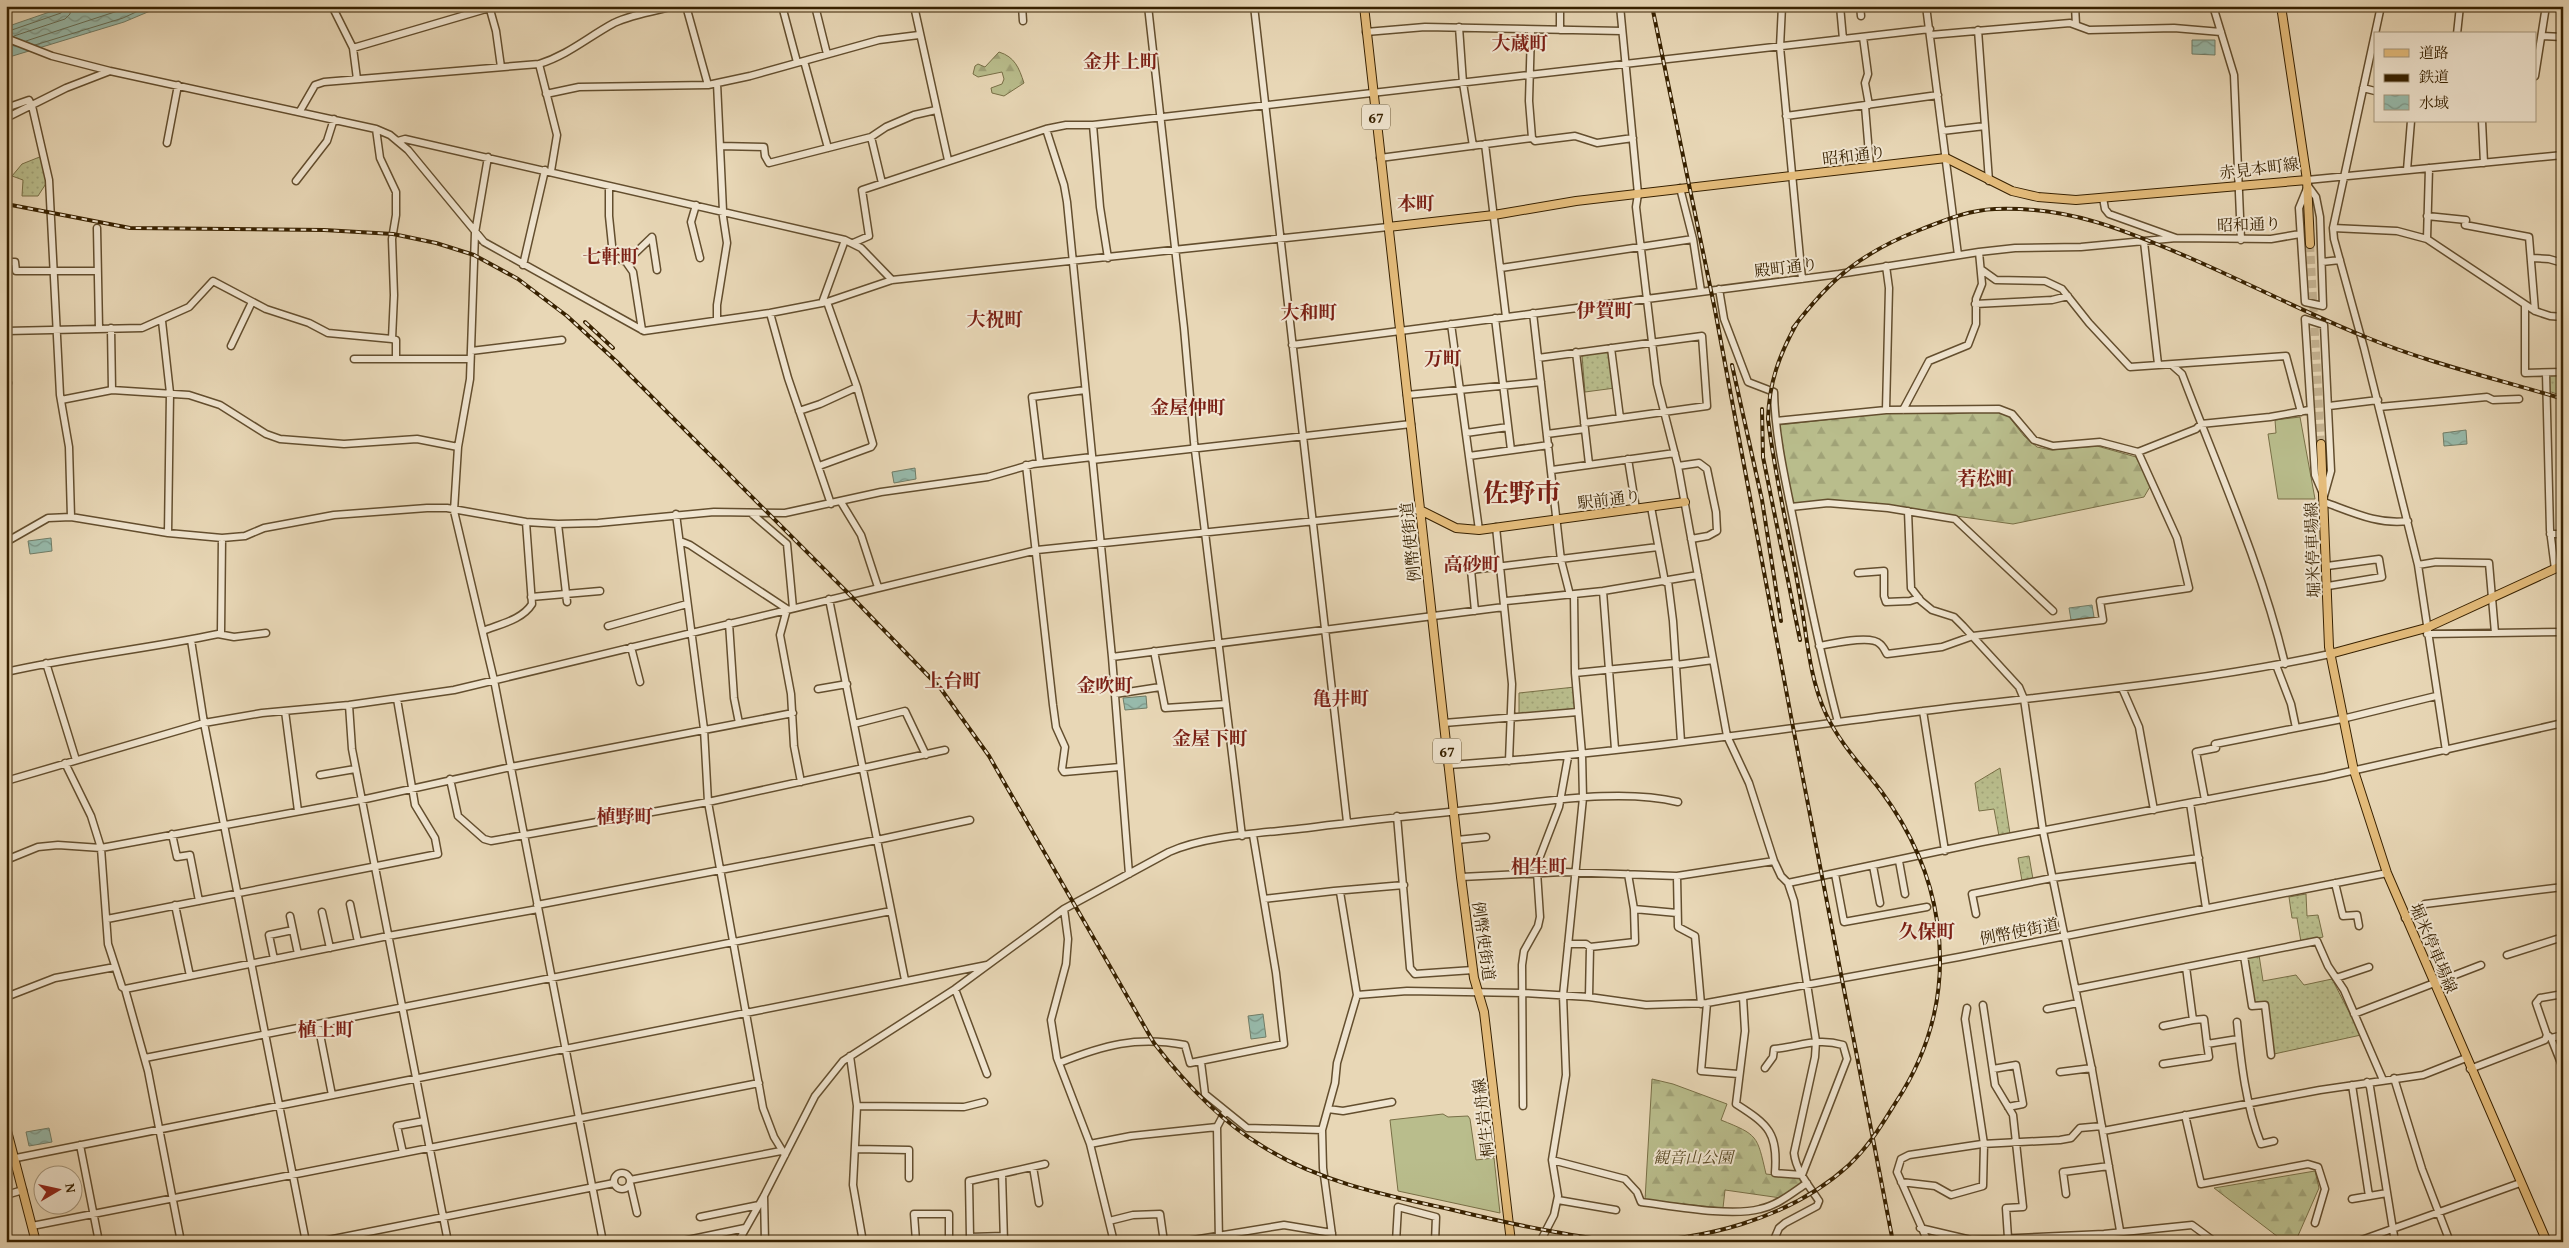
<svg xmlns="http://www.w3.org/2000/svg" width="2569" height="1248" viewBox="0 0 2569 1248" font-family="'Gentium Book Plus','Noto Serif JP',serif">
	<defs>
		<pattern id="grass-dots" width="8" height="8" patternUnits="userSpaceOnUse" patternTransform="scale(1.25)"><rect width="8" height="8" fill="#b9bd8c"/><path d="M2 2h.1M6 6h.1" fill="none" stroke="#a0a277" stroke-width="1.8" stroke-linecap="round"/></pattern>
		<pattern id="forest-firs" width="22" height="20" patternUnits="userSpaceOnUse" patternTransform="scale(1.25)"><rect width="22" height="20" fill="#b9bd8c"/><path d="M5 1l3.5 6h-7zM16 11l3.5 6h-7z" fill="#a0a277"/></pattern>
		<pattern id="cemetery-stones" width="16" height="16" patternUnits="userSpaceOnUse" patternTransform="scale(1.25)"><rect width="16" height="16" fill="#b9bd8c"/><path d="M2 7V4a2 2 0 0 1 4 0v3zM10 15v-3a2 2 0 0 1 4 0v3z" fill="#a0a277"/></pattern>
		<pattern id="water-waves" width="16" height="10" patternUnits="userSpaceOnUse" patternTransform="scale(1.25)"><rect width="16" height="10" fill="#97baab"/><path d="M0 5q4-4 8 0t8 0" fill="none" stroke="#7c9789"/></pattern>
	</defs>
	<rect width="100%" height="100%" fill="#e8d7b6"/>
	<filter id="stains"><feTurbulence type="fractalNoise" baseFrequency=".004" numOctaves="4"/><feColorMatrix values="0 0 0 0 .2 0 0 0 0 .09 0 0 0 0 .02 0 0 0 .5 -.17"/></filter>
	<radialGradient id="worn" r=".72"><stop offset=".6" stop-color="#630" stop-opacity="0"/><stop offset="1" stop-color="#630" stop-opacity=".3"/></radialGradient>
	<path fill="url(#grass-dots)" stroke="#786f46" d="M42,156L47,182L38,196H22L23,180L12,176L22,164Z
		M1610,349L1615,388L1585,392L1582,356Z
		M2563,372V396L2548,391L2546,373Z
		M1575,687L1577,711L1519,714V693Z
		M2000,768L2010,834L1999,836L1994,809L1979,811L1975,783Z
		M2029,856L2033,879L2022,881L2018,858Z
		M2306,894L2307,916L2318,915L2323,937L2301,942L2297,918H2292L2289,897Z
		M2259,955L2263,981L2296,975L2304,985L2332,979L2361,1035L2274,1054L2266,1003L2254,1004L2246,957Z"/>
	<path fill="url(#forest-firs)" stroke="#786f46" d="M999,52C1015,57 1019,68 1024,83L1004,96L992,93L991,88L1002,84L1004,79L1002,72L978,77L973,74L975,66L978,64L985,67Z
		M1993,411L2006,413L2024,436L2037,447L2051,450L2097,446L2136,457L2151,485L2144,497L2013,524L1877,505L1793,507L1779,425L1896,412L1950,414Z
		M1652,1079L1673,1084L1727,1104L1721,1120C1758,1135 1757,1135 1766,1174L1799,1178L1802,1184L1781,1198L1725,1190L1723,1208L1645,1200Z
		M2315,1171L2319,1188L2297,1238L2282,1240L2214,1188Z"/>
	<path fill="url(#cemetery-stones)" stroke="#786f46" d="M1492,1140L1494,1157L1482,1158L1480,1142Z"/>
	<path fill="#b9bd8c" stroke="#786f46" d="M2300,417L2315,499H2278L2268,434L2276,433L2275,420Z
		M1443,1114L1448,1117L1468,1116L1470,1119L1476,1160L1494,1158L1500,1213L1398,1191L1390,1120Z"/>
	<path fill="url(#water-waves)" stroke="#717d67" d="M67,6H162L124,22L6,58V27Z
		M2192,40H2215V55L2192,54Z
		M2466,430L2467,444L2444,446L2443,433Z
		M915,468L916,479L894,483L892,472Z
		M51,538L52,551L30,554L28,541Z
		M2092,605L2094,617L2071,620L2069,608Z
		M1146,696L1147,708L1125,710L1123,698Z
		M1263,1014L1266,1037L1251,1039L1248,1016Z
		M49,1128L52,1142L29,1146L26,1132Z"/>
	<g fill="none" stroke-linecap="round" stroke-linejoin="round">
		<path stroke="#676e56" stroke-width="1" d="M6,32L61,13L65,6
			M14,36L65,19L70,14L71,6
			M26,41L133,6
			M35,45L123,18L149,6"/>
		<path stroke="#c5b392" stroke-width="8" stroke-dasharray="8 4" stroke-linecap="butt" d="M2310,244L2321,444"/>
		<g stroke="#634e2e" stroke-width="9">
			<path id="minor" d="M332,6L353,48L357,79
				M489,6L496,31L501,67
				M686,6L708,85L750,76L879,40L919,35
				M782,6L797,62
				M815,6L827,54
				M914,6L948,160
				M1022,6L1023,21
				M1148,6L1184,328L1194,442L1242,836
				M1254,6L1347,822
				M1560,6V30
				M1620,6L1638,194L1636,207L1657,384L1678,466L1727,736L1749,783L1774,861L1781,876L1788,883L1794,901L1816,1041L1815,1057L1794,1153C1796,1171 1809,1186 1819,1201L1817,1206L1785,1223L1779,1228L1773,1242
				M1782,6L1780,47L1802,279
				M1840,6L1843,39
				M1860,6L1861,16
				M1926,6L1958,255
				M2075,6L2076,25
				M2213,6L2234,75L2241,240
				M2381,6L2333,228L2334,239L2364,348L2418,565L2446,751
				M1459,27L1463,83L1473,146
				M1978,30L1989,181
				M1531,31L1529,101L1532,138
				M1366,32L1425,27L1622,31
				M2457,34L2460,6
				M1930,35L2070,23L2089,30L2174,28L2221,32
				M2542,36L2563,37
				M1863,37L1868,74L1865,83L1869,105
				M6,38L52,56L110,71L376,129L390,135L408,150L484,242L644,331L770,313L827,302L892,280L1388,227
				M353,48L496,6
				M804,61L828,148
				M539,64L557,135L551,171
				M2535,76L2546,6
				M717,83L723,211
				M2363,88L2375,91
				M546,94L579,87L708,85
				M1865,106L1870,166
				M6,108L29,100L32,106L49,180L60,395L69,447L71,517L48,518L6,542
				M300,111L315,85L324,82L539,64C568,55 588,37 614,23C633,14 655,11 675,6
				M1786,116L1938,95
				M6,118L66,88L110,71
				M2482,121L2484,163
				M1093,125L1100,207L1108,258
				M376,129L380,158L396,192V215L392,239L394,295L392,339L396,340V359H470
				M1046,129L1064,185L1067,202L1112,657L1129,874
				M1942,131L1985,126
				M871,137L882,183
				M398,141L405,139L845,240L861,248L892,280
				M167,143L178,85
				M1485,144L1506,317
				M720,146L764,147L765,156L769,163L871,137L886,127L914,115L936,110
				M488,157L475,233L470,379L458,447L454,511L494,680L603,1242
				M1380,158L1532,138L1535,141L1575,136L1597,143L1633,138
				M2407,170L2411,121
				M2307,180L2563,155
				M296,181L327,141L334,119
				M609,186V216L613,255L626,262L633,272L642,330
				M2308,186L2316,197L2320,217L2323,306L2305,302L2299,208Z
				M1680,188L1693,239L1701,291
				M2103,198L2105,209L2109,214L2176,238L2271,239L2300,234
				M696,205L691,222L700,258
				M2427,216L2466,220L2465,225L2529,237L2535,311
				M97,228L99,328
				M2333,228L2397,231L2427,239L2535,311L2550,316L2563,317
				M2427,239L2429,168
				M2144,242L2158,364
				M853,243L869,236L862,190L1046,129L1066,125H1093L1930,29
				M2532,258L2549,259L2563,263
				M6,262H15L16,271H97
				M626,262L652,237L657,270
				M2322,262L2340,260
				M523,265L545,170
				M1886,266L1889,288L1886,410
				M1501,268L1693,239
				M1982,270L1996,280L2045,281L2062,289L2089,323L2130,367L2286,356L2301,412
				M1719,289L1724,319L1748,382L1774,392C1775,438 1786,483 1795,528C1808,593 1821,658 1838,722
				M822,303L845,240
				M1975,304L2052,300L2068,296
				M2525,305V373L2563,372
				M770,313L788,378L831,504
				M1533,313L1561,560L1570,595
				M1495,318L1511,450
				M2305,319L2324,325L2331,471L2324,496L2315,475Z
				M717,320V305L727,243L722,210
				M162,321L170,393L168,533
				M1451,324L1479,530
				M111,328L112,390
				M6,331L142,328L189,307L213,281L266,309L309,323L328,333L392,339
				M1292,345L1839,274L1979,252L2015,248L2081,247L2176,238
				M231,346L252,302
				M1611,348L1620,418
				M471,351L562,340
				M1576,352L1589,464
				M1538,358L1702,336L1707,406L1584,423
				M354,359H396
				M2173,366L2182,374C2218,469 2261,564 2285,664
				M2546,373L2550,530L2555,569
				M6,378L8,383
				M1407,395L1541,382
				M61,400L112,390L189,395L220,405L266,434L280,439L344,444L417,439L458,447
				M2329,406L2378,400
				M2379,407L2487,397L2493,400L2519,399
				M1903,410L1929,361L1968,345L1976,324V299L1982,284L1979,252
				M799,411L820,404L857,387
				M1776,421L1886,410L1999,409L2012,414L2034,440L2053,446L2100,442L2138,452L2196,429L2201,424L2270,417L2309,410
				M1466,433L1508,427
				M1547,434L1585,429
				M1469,456L1549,445
				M1628,459L1636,509
				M1092,460L1411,424
				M1040,463L1032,397L1085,390
				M1026,465L1053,705L1056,727L1065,747L1062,769L1064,772L1120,767
				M819,466L871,447L873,444L857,387L827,302
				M1678,466L1699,463L1707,469L1716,512L1717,531L1708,536L1691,539
				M1552,470L1675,453
				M841,502L861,535L878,587
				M2324,502C2352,512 2378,525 2408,521
				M1651,507L1665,582
				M1791,507L1828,503L1888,508L1955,519L2053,611
				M1908,511L1911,588L1921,601L1932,610L1954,617L1963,626L2019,687L2024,699L2043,831L2092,1070L2122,1242
				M751,513L787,544L793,608
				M676,514L704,729L708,802L763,1108L774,1137L785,1155
				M71,517L168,533L222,538L245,536L264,528L334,515L427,508H447L526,522L558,524L598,523L714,512L785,513L881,492L988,477L1033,464L1092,457
				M558,524L567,602
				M1496,527L1512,684L1509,761
				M2550,534H2563
				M680,541L690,545L787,609L780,635L791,694L794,746L801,782
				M2418,565L2436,562L2489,563L2495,633
				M2327,566L2379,559L2382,577L2328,586
				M1858,573L1884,571V596L1886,602L1910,601L1919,598
				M1668,581L1673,621L1681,742
				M1603,591L1615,749
				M531,597L600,591
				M829,599L905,980
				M1506,601L1603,591L1698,575
				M1475,611L1471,570L1658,547
				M729,623L734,698L739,723
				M608,626L687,604
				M483,631C500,624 522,620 532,604L526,522
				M218,634L234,637L266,633
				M2427,634L2563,632
				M191,640L204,723L306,1242
				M1819,646C1831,644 1871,634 1880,644C1883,646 1885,651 1887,654L1942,647L1973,636L2103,620L2100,601L2189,588L2177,538L2138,452
				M631,647L640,682
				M1154,651L1165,708L1226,704
				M1112,657L1504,607
				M46,663L76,760
				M1676,665L1713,660
				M2276,665L2291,704L2296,728
				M6,672C76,656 147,649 218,634L221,632L222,538
				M1575,673L1675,663
				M2122,688L2139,727L2154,810
				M818,689L847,684
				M1115,694L1160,687
				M349,705L352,749L448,1242
				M285,711L298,811
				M1923,711L1945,851
				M1444,723L1578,712
				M854,724L905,711L926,755
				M65,763L91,816L101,848L108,944L122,987L125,989L148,1071L181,1242
				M1448,765C1607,755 1765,731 1923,711C2059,694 2196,683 2330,654
				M320,775L355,769
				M450,779L458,816L484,839L491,841L708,802L945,750
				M6,781L204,723L262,713L349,705L454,690L1037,550L1420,510
				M2205,800L2196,752L2216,748L2215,744L2342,719L2436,696
				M2190,803L2206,908
				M1397,816L1410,968L1415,974L1473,970
				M2562,831H2563
				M172,834L177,857L190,855L199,901
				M1457,840L1486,837
				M6,860L38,847L58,845L101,848L361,800L511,767L793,713
				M1899,861L1905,894
				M1873,866L1880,903
				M1835,874L1844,922L1927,907
				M1677,876L1678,927L1695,936L1701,1004
				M1461,877L1563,872L1677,876L1774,861
				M1788,883L1982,842L2325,777L2563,723
				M2335,883L2343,916L2357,915L2359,926
				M1264,899L1334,891L1404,885
				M350,904L358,942
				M175,905L190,976
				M537,905L877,840L970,820
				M1064,909L1068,939L1066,964L1051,1020L1057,1058L1090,1144L1114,1242
				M1634,909L1677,913
				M322,912L330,948
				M1976,914L1972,894L2052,878L2199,858
				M290,916L298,954
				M2405,918L2418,912L2425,904L2563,887
				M107,919L438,854L435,838L415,805L397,699
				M1568,944H1586L1590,947L1635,942L1634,909L1628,874
				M2507,955L2563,937
				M2244,956L2252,1006L2265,1005L2271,1055
				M274,959L269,935L293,930
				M2186,967L2193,1020L2204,1019L2207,1044L2238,1039
				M2336,978L2369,967
				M125,989L388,936L538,909
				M955,989L987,1074
				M2076,989L2317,941L2328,966L2344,990L2383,1080
				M1357,995L1407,991L1523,993L1589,997L1646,1005L1707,1003L1959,957L2387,873
				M6,997L55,978L115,967
				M1589,997L1590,947
				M1743,997L1745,1031L1736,1104C1769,1125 1778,1133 1775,1173L1802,1175L1847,1059L1843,1045C1816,1037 1799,1047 1774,1049L1773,1057L1765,1068
				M1707,1003L1701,1071L1738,1074
				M1983,1005L1995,1085L2013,1115L2023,1207L2006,1208L2008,1238
				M2047,1009L2078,1003
				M2354,1014L2481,965
				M2237,1022C2241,1062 2246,1107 2261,1144L2274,1141
				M318,1024L332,1095
				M2163,1026L2193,1020
				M2547,1035L2536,1003L2540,998L2563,994
				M2549,1036L2551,1038L2563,1035
				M2551,1038L2563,1068
				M850,1056L857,1106L853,1185L863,1242
				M145,1058L891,911
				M1201,1062L1205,1094L1247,1128L1322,1130
				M1059,1063C1104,1045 1136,1036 1185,1045L1190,1063L1284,1044L1276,973L1253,835
				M2163,1064L2209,1057L2207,1044
				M1993,1069L2016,1065L2023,1104L2008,1107
				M2470,1069L2545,1040L2547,1035
				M2060,1072L2092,1068
				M2394,1078L2422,1169L2450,1242
				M2367,1082L2370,1087L2395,1242
				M2352,1085L2369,1196
				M857,1106L964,1107L984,1102
				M1523,1106L1522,965L1524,951L1538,926L1540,917L1537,872L1539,859L1559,807L1568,757
				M1328,1109L1343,1111L1392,1102
				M2185,1115L2201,1184L2308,1164L2318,1167L2325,1189L2315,1223
				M2103,1131L2320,1090L2423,1075L2466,1058
				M1090,1144L1131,1136L1217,1127
				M80,1145L99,1242
				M856,1149L909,1150V1178
				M403,1153L397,1126L424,1121
				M6,1160L987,965
				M1552,1160L1625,1179L1637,1192L1641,1202C1673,1206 1730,1217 1760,1209C1778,1205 1792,1193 1807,1183
				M1033,1167L1039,1203
				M614 1181a8 8 0 1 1 16 0a8 8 0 1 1-16 0Z
				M1002,1174L1004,1242
				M630,1180L781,1151
				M1901,1182L1935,1186L1951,1195L1983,1186L1984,1144L1965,1019L1967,1008
				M630,1183L637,1213
				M2066,1194L2063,1172L2109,1166
				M6,1195L23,1190
				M764,1196L765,1242
				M2352,1199L2387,1193
				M1558,1200L1616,1210
				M700,1217L759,1205
				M1109,1221L1133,1215L1160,1214L1164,1242
				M32,1226L759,1083
				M1920,1228L1971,1240L2104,1234L2192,1225L2215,1242
				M970,1237L969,1181L1045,1164
				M949,1241V1214H914L916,1241H970V1237L1004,1236
				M318,1242L614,1183
				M678,1242L745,1228
				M738,1242L764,1196L815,1096L843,1061L955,989L1064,909L1169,852C1207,835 1265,833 1307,828C1366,820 1425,815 1485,808C1545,802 1619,788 1678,802
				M1181,1242L1284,1225L1332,1233
				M1219,1242L1217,1127L1225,1112
				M1333,1242L1323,1168L1322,1130L1335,1083L1337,1063L1357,995L1340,892
				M1396,1242L1398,1207L1436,1217L1435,1242
				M1540,1242L1554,1215L1558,1196L1552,1160L1566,1075L1563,995L1583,798L1582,754L1575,673L1574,595
				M1928,1242L1897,1172L1901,1159L1909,1155L1982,1144L2060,1140L2071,1138L2080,1128L2102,1126
				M2356,1242L2520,1183"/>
		</g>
		<g stroke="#372100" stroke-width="10">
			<path id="major" d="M1364,6L1461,877L1474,978L1484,1012L1511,1242
				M2281,6L2307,180L2310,244
				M1388,227L1494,215L1576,201L1946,158L2012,191L2038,197L2076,200L2307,180
				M2321,444L2329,647L2354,771L2387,873L2547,1242
				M1420,510L1456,528L1479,530L1685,502
				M2330,654L2426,628L2563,565
				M6,1127L36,1242"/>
		</g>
		<use href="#minor" stroke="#f0e5d0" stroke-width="6"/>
		<use href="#major" stroke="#e4bc7b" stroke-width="8"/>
		<g stroke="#372100" stroke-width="4">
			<path id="rail" d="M1652,6L1715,310L1793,727L1893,1242
				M6,204L130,228L324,230L393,234L436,243L474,255L518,279L567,316L616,361L849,594L941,689L989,756L1154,1043C1184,1082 1219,1120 1262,1146C1319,1182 1384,1195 1449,1209C1482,1217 1516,1225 1550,1231C1573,1235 1597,1240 1620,1241C1699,1243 1790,1219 1849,1165C1870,1145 1881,1126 1896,1102C1932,1048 1947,986 1937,921C1930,873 1910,830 1881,791C1862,766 1840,744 1826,714C1808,675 1807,633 1799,591C1789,534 1775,477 1768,419C1769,383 1779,355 1797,323
				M585,322L613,348
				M1793,328C1831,278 1862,252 1922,229C1945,220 1969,210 1995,209C2068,206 2125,230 2190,258C2250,284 2308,314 2368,338C2431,364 2498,379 2563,399
				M1732,365L1762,500L1781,621
				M1762,409L1763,457L1800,640"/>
		</g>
		<use href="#rail" stroke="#f0e5d0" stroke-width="2" stroke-dasharray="5.5" stroke-linecap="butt"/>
	</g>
	<g text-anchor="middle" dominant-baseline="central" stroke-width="4" stroke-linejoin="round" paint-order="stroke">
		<g fill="#f0e5d0" stroke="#6e5c3e" stroke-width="1">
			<rect x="1362" y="104.5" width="28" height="25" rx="4"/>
			<rect x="1433" y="738.5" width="28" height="25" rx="4"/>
		</g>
		<g font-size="15" font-weight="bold" fill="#372100">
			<text x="1376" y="117">67</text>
			<text x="1447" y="751">67</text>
		</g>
		<g font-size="16" fill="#372100" stroke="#f0e5d0">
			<text transform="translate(1854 155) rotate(-7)">昭和通り</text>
			<text transform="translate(2259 168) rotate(-7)">赤見本町線</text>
			<text transform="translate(2249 224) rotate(-2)">昭和通り</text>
			<text transform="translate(1786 267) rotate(-7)">殿町通り</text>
			<text transform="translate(1609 499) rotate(-7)">駅前通り</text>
			<text transform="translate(1410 542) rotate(-96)">例幣使街道</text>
			<text transform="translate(2312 550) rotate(-92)">堀米停車場線</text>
			<text transform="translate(2019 931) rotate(-11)">例幣使街道</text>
			<text transform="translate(1484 941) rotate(82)">例幣使街道</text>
			<text transform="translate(2434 948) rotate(67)">堀米停車場線</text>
			<text transform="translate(1483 1118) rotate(-97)">桐生岩舟線</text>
		</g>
		<g font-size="16" font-style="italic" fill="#584823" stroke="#f0e5d0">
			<text x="1693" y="1157">観音山公園</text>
		</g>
		<g font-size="19" font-weight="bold" fill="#7a1f14" stroke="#f0e5d0">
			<text x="1520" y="43">大蔵町</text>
			<text x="1121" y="61">金井上町</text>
			<text x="1416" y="203">本町</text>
			<text x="611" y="256">七軒町</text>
			<text x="1605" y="310">伊賀町</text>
			<text x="1309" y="312">大和町</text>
			<text x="995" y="319">大祝町</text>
			<text x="1443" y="358">万町</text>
			<text x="1188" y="407">金屋仲町</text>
			<text x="1986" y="478">若松町</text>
			<text x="1472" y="564">高砂町</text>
			<text x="953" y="680">上台町</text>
			<text x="1105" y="685">金吹町</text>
			<text x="1341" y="698">亀井町</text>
			<text x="1210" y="738">金屋下町</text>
			<text x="625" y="816">植野町</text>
			<text x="1539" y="866">相生町</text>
			<text x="1927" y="931">久保町</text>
			<text x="326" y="1029">植上町</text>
		</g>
		<g font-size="26" font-weight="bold" fill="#7a1f14" stroke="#f0e5d0">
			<text x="1522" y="492">佐野市</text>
		</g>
	</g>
	<rect width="2569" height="1248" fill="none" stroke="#e8d7b6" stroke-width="25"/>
	<rect x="8" y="8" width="2554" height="1233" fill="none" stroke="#372100" stroke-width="2.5"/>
	<rect x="12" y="12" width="2544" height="1223" fill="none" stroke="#372100"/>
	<rect x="2374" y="32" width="162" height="90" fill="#f0e5d0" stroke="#a6977d"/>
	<rect x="2384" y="49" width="25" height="8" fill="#e4bc7b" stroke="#a6977d"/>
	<text x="2419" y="58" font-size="15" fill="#372100">道路</text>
	<rect x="2384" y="74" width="25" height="8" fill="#372100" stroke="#a6977d"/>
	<text x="2419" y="82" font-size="15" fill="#372100">鉄道</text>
	<rect x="2384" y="95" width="25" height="15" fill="url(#water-waves)" stroke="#a6977d"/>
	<text x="2419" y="108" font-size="15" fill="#372100">水域</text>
	<g transform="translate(58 1190) rotate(81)"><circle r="24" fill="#f0e5d0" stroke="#a6977d"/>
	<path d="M0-4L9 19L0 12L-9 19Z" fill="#8f2418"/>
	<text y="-8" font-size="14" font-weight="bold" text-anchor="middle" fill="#372100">N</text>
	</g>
	<rect width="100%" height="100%" filter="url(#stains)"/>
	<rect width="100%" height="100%" fill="url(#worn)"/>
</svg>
